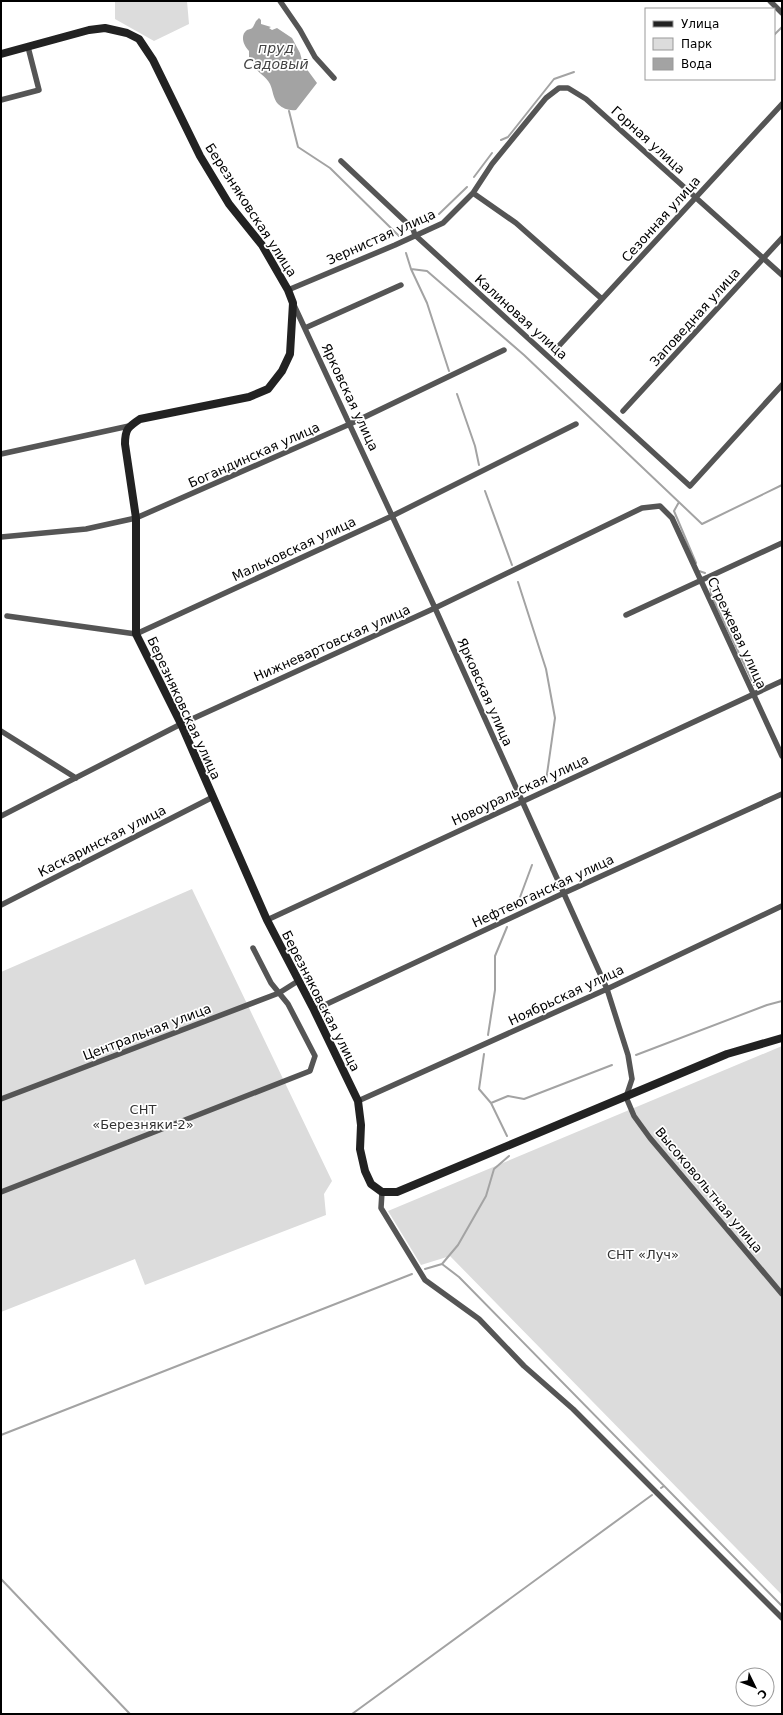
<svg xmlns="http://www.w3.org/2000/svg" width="783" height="1715" viewBox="0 0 783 1715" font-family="'DejaVu Sans',sans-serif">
	<rect width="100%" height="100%" fill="#fff"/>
	<path fill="#dcdcdc" d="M115,1H187L189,24L154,41L115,19Z
		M192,889L332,1181L324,1194L326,1215L145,1285L135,1259L1,1312V972Z
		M782,1046V1595L450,1256L421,1265L388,1211Z"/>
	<path fill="#a3a3a3" d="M259,18L261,20V24L271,27L269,28L272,30L277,28L292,38L300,53L303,64L317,83L296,110C290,111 283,109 278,104C273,99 273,90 270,84C265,74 252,71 253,59L249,57V51C243,45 240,35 247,30C249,29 252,29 253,27L256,21Z"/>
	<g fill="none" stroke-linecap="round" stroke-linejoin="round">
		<path stroke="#a3a3a3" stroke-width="2" d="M774,35L782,27
			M289,111L298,147L330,168L399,236L404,231
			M501,140L508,137L554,79L574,72
			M474,177L492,153
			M439,214L467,187
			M414,227L431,219
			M406,253L411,269L427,271L524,355L702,524L782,485
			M411,269L427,303L449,371
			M457,394L475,446L479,465
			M485,491L512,565
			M679,502L674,511L696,563
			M699,571L705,573
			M518,582L546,669L555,718L546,781
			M710,583L711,594L754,685
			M516,908L532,865
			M488,1035L495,990V956L507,927
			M484,1054L479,1089L491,1103L507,1136
			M636,1055L767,1005L782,1001
			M491,1103L508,1096L524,1099L612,1065
			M442,1264L458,1245L486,1196L494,1169L509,1156
			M425,1269L442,1264L459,1277L782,1606
			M1,1435L412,1274
			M661,1488L664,1486
			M1,1579L130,1714
			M352,1714L652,1495"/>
		<path stroke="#555" stroke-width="5.5" d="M280,1L300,30L315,57L334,78
			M770,1L782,13
			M1,100L39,90L28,47
			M341,161L408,224L413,229L415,235L690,486L782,385
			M473,193L516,223L602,299
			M288,290L395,245L443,223L473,193L492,164L546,98L559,88H568L586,99L782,275
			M293,303L435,608L607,989L628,1055L632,1079L626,1097L634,1116L650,1138L782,1294
			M305,328L401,285
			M556,349L782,104
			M623,411L782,238
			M1,454L129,426
			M1,537L86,529L136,518L350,424L504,350
			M626,615L782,543
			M7,616L136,634L392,516L576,424
			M1,731L76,778
			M1,816L181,724L435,608L642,508L660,506L672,518L782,756
			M1,905L213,797
			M267,920L782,681
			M314,1010L564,893L782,794
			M1,1099L279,993L298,981
			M358,1101L607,989L782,906
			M1,1192L310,1071L315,1056L288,1004L271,983L253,948
			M382,1192L381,1208L425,1280L479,1319L524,1366L573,1409L782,1618"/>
		<path stroke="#222" stroke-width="8" d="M1,54L89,30L105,28L127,33L139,39L153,60L200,156L229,204L262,245L288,290L293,303L290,354L282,371L268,389L249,397L140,419C128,427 125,429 125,444L136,518V634L181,724L267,920L314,1010L358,1101L361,1125L360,1149L365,1171L371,1184L382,1192H397L727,1054L782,1038"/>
	</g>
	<g text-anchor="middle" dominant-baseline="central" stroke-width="3.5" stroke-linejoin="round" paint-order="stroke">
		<g font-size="13" fill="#000" stroke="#fff">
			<text transform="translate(648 140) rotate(42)">Горная улица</text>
			<text transform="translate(251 210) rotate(57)">Березняковская улица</text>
			<text transform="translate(661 219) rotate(-48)">Сезонная улица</text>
			<text transform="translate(381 237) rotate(-24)">Зернистая улица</text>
			<text transform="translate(521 317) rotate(42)">Калиновая улица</text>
			<text transform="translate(695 317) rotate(-48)">Заповедная улица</text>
			<text transform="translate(350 397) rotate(65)">Ярковская улица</text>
			<text transform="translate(254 455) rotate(-24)">Богандинская улица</text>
			<text transform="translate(294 549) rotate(-25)">Мальковская улица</text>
			<text transform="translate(737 633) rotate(65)">Стрежевая улица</text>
			<text transform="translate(332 643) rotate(-24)">Нижневартовская улица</text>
			<text transform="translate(485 692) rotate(66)">Ярковская улица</text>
			<text transform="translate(184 708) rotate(65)">Березняковская улица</text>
			<text transform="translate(520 790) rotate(-25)">Новоуральская улица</text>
			<text transform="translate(102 841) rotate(-27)">Каскаринская улица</text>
			<text transform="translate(543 891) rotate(-25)">Нефтеюганская улица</text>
			<text transform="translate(566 995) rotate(-25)">Ноябрьская улица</text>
			<text transform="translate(321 1001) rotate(63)">Березняковская улица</text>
			<text transform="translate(147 1032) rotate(-21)">Центральная улица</text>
			<text transform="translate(709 1190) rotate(50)">Высоковольтная улица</text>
		</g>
		<g font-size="13" fill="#333" stroke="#fff">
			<text x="143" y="1109">СНТ<tspan x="143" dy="15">«Березняки-2»</tspan></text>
			<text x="643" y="1254">СНТ «Луч»</text>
		</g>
		<g font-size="14" font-style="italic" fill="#444" stroke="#fff">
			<text x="276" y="48">пруд<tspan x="276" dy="16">Садовый</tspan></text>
		</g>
	</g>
	<rect width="783" height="1715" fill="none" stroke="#000000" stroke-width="4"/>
	<rect x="645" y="8" width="130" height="72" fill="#ffffff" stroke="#999999"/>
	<rect x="653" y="21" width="20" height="6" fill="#222222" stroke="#999999"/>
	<text x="681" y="28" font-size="12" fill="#000000">Улица</text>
	<rect x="653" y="38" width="20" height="12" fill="#dcdcdc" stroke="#999999"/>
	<text x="681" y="48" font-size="12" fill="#000000">Парк</text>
	<rect x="653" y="58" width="20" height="12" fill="#a3a3a3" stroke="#999999"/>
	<text x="681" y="68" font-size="12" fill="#000000">Вода</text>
	<g transform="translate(755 1687) rotate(133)"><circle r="19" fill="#ffffff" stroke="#999999"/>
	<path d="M0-3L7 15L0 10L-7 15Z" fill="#000000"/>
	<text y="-6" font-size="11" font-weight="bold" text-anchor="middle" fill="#000000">С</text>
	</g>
</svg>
